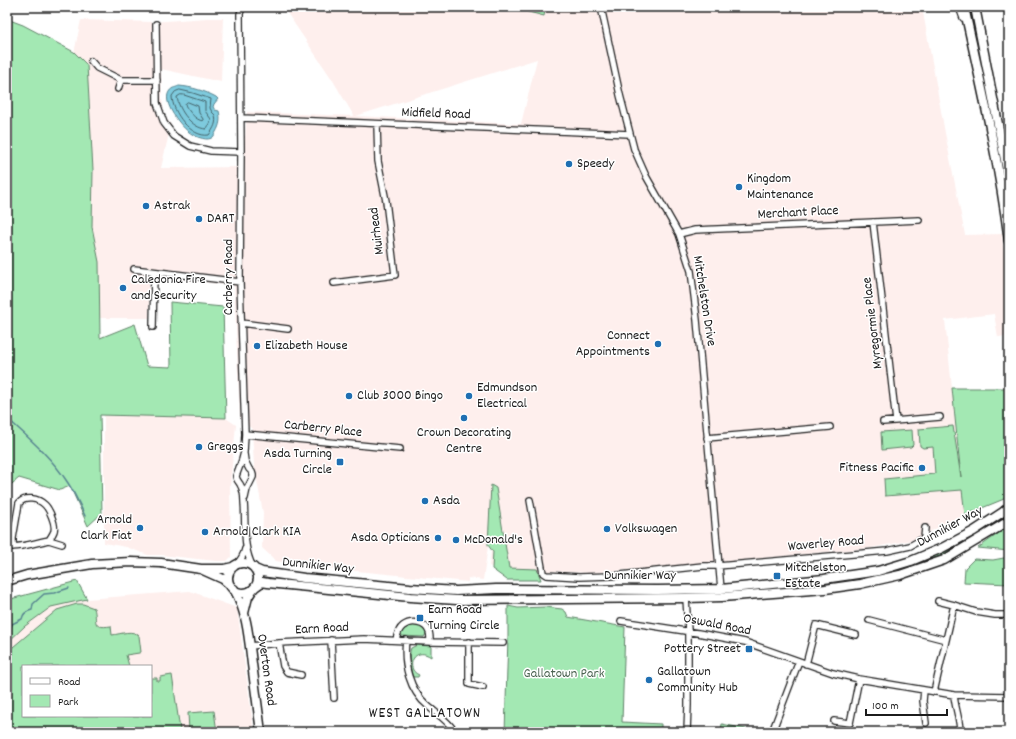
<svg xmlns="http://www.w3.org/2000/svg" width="1016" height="739" viewBox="0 0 1016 739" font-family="Dekko,sans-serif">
	<rect width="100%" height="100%" fill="#fff"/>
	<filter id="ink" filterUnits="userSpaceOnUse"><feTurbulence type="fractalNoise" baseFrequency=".025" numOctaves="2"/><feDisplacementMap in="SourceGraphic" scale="8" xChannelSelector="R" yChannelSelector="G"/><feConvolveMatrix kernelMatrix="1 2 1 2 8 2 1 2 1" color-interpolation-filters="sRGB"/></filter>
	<g filter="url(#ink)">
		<path fill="#feefed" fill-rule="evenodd" d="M283,7H922L945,133L965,235L1002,234L1009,299V336L998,337L994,314L945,320L965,515L912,540L870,548L710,563L589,573L551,571L534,573L503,572L489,566L491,549L488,546L483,580L468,578V582L306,566L276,561L262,548L263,513L254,465L252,429L240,418L234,286L149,275V318H99V262L92,227L93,170L87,66L74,53L81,20L152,22L207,18H223L221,82L161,69L162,100L165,116L171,125L161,168L243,167L247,112L354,116L332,79ZM537,59L521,124L356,116Z
			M104,415L226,418L236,425L230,486L231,557L227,561H216L161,555H148L126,547L104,543Z
			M190,591L237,608L254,732H7V643L25,626L51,607L87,599ZM23,666H151V716H23Z"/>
		<path fill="#a3e8b3" stroke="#608268" d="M509,7H546L544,16Z
			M7,19L23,25L74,52L87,65L93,170L92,227L99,262L100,338L135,324L147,366L171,367L170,302L223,307L226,418L100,415L102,513L88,526L70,486L60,490L19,478L7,488Z
			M952,388H1009V486L1004,499L965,515L962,490L885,496L884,479L935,474L933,447L923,448L920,446L919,429L953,426L961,477Z
			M912,430L913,445L911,447L882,450L881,432Z
			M491,485L496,488L509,568L537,569L541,580H507L492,569L493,552L488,545Z
			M1005,516L1007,519L955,550L911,568L888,575L858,582L804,587L803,585L847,580L875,575L937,554L962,542L984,530Z
			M1009,526V551L978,548Z
			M1009,557V584L964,582L965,568L974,559L993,560Z
			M77,581L87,599L51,607L25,626L7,643V600Z
			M386,588L496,593V595C459,597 423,594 385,591Z
			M512,591L594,592L619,594H673V596L512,595Z
			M77,604H83L94,608C98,621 90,629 111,626L112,635C121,634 133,629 139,636L141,652L139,653L126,655L129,666H23V716H151V678H157V681H160V677L172,675L180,730H181V732L189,731L188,713L214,711L217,732H7V652L57,610Z
			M508,606L518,608L545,607L562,609L566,612L568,617L625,627L622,722L661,724V732H505L508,637Z
			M414,625L422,626L427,631L426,634L424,637L401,636V633C404,628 408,626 414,625Z
			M417,645L431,646V657C414,645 404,669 419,675L418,677H413C410,669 408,656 411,648Z
			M722,724L760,732H728L721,730Z"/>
		<path fill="#7ecadd" stroke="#578490" d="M179,86C192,87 205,91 216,97L218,99L214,104L213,107L215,110L219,111C221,119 220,125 216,132C215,134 214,136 213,137C209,140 205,139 201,138C197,137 193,135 189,132C180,126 157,97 173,88C174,88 179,86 179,86Z"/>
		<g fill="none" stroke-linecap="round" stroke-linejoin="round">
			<path stroke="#436269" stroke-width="1" d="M180,90L193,93L211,99L210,108L212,112L215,115C217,123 214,128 209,135C191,138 172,112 172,96L175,92Z
				M184,95L205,102V111L211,119L210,124L206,129C192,128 179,111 177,97L180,95Z
				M188,102L198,106L199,113L203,119V121C195,120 189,111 185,105L186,103Z"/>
			<path stroke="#578490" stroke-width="1.5" d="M7,418C29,438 52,458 68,483C75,494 80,505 85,516
				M7,629L11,627L12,624L22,619C23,613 27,611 32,610L33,604L44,594L54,593L69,588"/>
			<g stroke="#1c1c1c" stroke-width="8">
				<path id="street" d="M242,7L240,14L241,152L240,282L245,434L244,452L242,460L236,476C236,479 238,481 240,484C243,489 244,496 244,502C246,524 242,547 253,567
					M601,7L620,95L634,149L646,176L679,234L691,271L697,320L721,589
					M959,7L963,18
					M156,24L157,103L164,123L174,136L190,146L211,151L241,152
					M91,61L97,68L121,80H157
					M118,89L121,80
					M241,118L630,134
					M873,222L896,421
					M679,234L695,230L919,220
					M134,269L240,282
					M334,283L395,275L386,201L378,161L377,124
					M241,323L288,329
					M153,327L154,272
					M883,422L940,417
					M245,434L400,449
					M707,438L830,427
					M244,454L245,461L249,469L252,472L253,475V477L247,489L245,498
					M530,500L543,573L546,575L579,577L611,576L703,566H718L887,551L910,546L924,538L925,528
					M49,540L62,544
					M7,546C19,549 37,542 49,540C51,537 53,534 54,531C56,524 49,509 45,505C38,498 25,496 19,503L13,538V547
					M235,566C240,561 244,555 245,549
					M686,598L688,631V705L687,732
					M938,601L954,605L946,640
					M954,605L976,612L995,615H1009
					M869,620L946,640L934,692
					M621,621L698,633L745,642L833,673L859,679L954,695L1009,696
					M331,640L334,698
					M396,640C397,635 399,629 403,626C411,620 426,622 429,632C430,634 430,639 430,642
					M406,640C403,664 409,690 428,706C438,715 448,720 455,732
					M469,642V684L483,687
					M279,643L283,666L287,672L301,675
					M250,646L279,643L364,639L430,642L503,643
					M806,664L816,625L856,635
					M924,690L923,701L926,723
					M954,695C955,708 960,719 960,732
					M834,721L850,723L859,679
					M772,732L799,661"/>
			</g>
			<g stroke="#1c1c1c" stroke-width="11">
				<path id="secondary" d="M228 578a15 15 0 1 1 30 0a15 15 0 1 1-30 0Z
					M255,569L262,572L304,578L410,588L456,591L496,589L657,590L721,589L824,579L878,571L911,561L942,548L974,531L1003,512L1009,507
					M203,570L223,579L230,585
					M7,581L27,575L92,564L131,562L161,563L201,569H224L233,567
					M255,587L262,582L268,583L410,597L457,600L686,598L722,597L825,589L860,584L900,575L944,560L1009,521
					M234,589C247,611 249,639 252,664C255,687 258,709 261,732
					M244,613L248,597L253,589"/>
			</g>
			<g stroke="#1c1c1c" stroke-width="11">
				<path id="primary" d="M964,7C981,84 999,162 1009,241
					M975,7L1009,180"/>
			</g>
			<use href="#street" stroke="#fff" stroke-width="5.5"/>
			<use href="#secondary" stroke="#fff" stroke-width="8"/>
			<use href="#primary" stroke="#fff" stroke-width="8"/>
		</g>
	</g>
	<g fill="#1f6fb2" stroke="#fff" stroke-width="1.5">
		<circle cx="569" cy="164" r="4"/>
		<circle cx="739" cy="187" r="4"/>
		<circle cx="146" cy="206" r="4"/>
		<circle cx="199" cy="219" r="4"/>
		<circle cx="123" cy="288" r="4"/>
		<circle cx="658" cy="344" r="4"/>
		<circle cx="257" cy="346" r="4"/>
		<circle cx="349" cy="396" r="4"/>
		<circle cx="469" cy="396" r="4"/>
		<circle cx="464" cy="418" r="4"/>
		<circle cx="199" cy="447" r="4"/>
		<rect x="336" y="458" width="8" height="8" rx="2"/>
		<circle cx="922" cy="468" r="4"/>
		<circle cx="425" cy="501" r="4"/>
		<circle cx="140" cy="528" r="4"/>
		<circle cx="607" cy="529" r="4"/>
		<circle cx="205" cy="532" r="4"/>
		<circle cx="438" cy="538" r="4"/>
		<circle cx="456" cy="540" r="4"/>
		<rect x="773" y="572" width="8" height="8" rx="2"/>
		<rect x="416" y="614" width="8" height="8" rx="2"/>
		<rect x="745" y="645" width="8" height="8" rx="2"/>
		<circle cx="649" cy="680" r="4"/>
	</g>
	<g text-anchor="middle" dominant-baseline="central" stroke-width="3" stroke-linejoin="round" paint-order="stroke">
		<g font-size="14" fill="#1c1c1c" stroke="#fff">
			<text transform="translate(436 114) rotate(2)">Midfield Road</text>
			<text transform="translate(798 213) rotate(-3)">Merchant Place</text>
			<text transform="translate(377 231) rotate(-97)">Muirhead</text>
			<text transform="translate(229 277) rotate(-90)">Carberry Road</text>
			<text transform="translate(704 301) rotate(81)">Mitchelston Drive</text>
			<text transform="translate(873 323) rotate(-97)">Myregormie Place</text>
			<text transform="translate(323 429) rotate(6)">Carberry Place</text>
			<text transform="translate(950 527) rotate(-28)">Dunnikier Way</text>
			<text transform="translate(826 544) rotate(-5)">Waverley Road</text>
			<text transform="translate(318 566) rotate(6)">Dunnikier Way</text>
			<text x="640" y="576">Dunnikier Way</text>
			<text transform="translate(717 625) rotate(11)">Oswald Road</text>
			<text transform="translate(322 629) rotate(-3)">Earn Road</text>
			<text transform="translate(266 670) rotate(82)">Overton Road</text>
		</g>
		<g font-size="14" fill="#1c1c1c" stroke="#fff" text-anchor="start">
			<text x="577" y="164">Speedy</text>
			<text x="747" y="179">Kingdom<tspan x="747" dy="16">Maintenance</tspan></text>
			<text x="154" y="206">Astrak</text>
			<text x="207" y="219">DART</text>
			<text x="131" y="280">Caledonia Fire<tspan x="131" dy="16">and Security</tspan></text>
			<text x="650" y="336" text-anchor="end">Connect<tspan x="650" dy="16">Appointments</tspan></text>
			<text x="265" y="346">Elizabeth House</text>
			<text x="477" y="388">Edmundson<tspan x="477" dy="16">Electrical</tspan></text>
			<text x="357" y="396">Club 3000 Bingo</text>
			<text x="464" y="433" text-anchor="middle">Crown Decorating<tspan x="464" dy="16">Centre</tspan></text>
			<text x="207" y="447">Greggs</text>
			<text x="332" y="454" text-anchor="end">Asda Turning<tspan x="332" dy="16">Circle</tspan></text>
			<text x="914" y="468" text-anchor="end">Fitness Pacific</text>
			<text x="433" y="501">Asda</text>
			<text x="132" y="520" text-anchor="end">Arnold<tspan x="132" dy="16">Clark Fiat</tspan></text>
			<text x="615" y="529">Volkswagen</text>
			<text x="213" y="532">Arnold Clark KIA</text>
			<text x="430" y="538" text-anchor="end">Asda Opticians</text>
			<text x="464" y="540">McDonald's</text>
			<text x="785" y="568">Mitchelston<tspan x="785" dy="16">Estate</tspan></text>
			<text x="428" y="610">Earn Road<tspan x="428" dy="16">Turning Circle</tspan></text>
			<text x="741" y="649" text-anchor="end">Pottery Street</text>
			<text x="657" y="672">Gallatown<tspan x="657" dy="16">Community Hub</tspan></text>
		</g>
		<g font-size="14" fill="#4b6351" stroke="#fff">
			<text x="564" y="674">Gallatown Park</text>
		</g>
		<g font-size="15" letter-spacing="1" fill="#1c1c1c" stroke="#fff">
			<text x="425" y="714">WEST GALLATOWN</text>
		</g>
	</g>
	<rect width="1016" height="739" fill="none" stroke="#fff" stroke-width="24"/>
	<rect x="12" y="12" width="992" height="715" fill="none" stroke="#1c1c1c" stroke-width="1.5" filter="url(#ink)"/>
	<rect x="22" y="665" width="130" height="52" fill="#ffffff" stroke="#a4a4a4"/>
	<rect x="30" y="678" width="20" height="6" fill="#ffffff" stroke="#a4a4a4"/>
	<text x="58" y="685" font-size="12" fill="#1c1c1c">Road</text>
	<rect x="30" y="695" width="20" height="12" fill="#a3e8b3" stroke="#a4a4a4"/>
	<text x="58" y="705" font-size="12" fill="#1c1c1c">Park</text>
	<path d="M866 709v6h81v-6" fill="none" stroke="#1c1c1c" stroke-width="2"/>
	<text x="872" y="709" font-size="12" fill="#1c1c1c" stroke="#ffffff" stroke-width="3" paint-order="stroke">100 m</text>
</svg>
